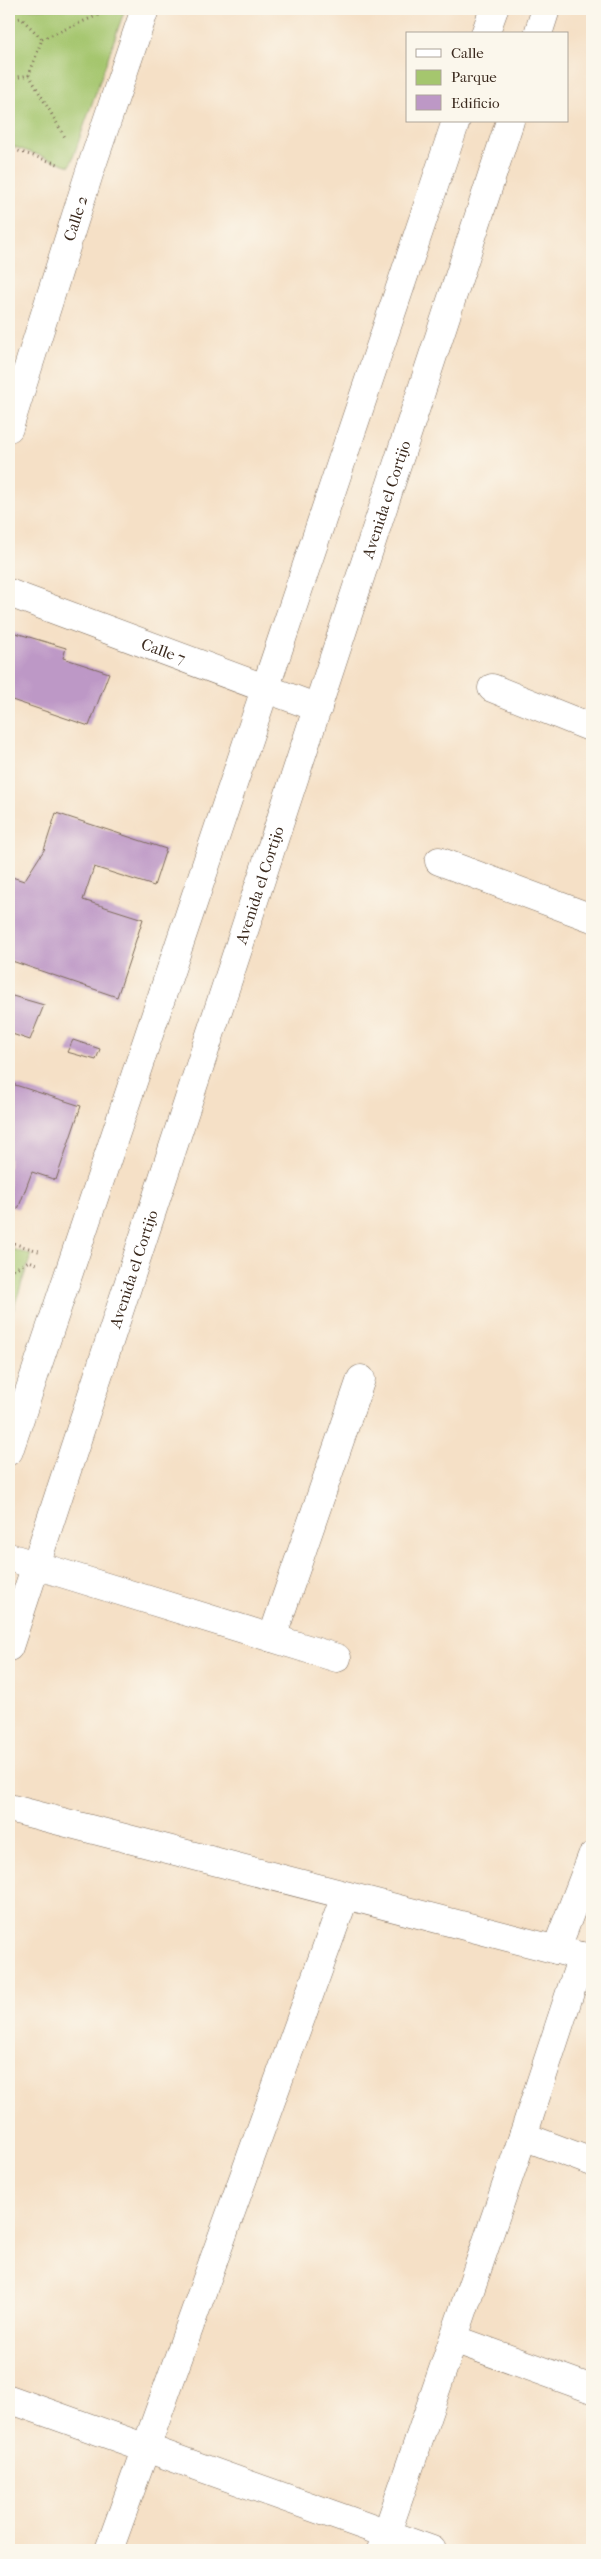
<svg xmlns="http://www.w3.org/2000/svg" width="601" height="2559" viewBox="0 0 601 2559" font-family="'IM FELL French Canon',serif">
	<rect width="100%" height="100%" fill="#fbf7ec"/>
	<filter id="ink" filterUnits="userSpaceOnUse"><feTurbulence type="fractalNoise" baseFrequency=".02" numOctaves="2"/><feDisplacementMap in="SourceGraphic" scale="10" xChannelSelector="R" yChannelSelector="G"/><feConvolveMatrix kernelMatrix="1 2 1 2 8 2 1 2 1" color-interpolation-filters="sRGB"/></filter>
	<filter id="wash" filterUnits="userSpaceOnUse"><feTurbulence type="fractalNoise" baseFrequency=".0096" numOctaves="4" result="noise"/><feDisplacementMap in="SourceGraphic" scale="20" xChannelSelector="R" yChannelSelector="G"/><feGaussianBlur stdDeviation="1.12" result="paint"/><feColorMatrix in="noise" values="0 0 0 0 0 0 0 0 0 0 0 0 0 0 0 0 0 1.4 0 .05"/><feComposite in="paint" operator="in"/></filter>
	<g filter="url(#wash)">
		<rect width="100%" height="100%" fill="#f5e0c6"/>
		<path fill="#a5c66e" stroke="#707846" d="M9,9H125L70,166L9,145Z
			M9,1248L31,1255L9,1323Z"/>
		<g id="blocks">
			<path fill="#bd98c6" d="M9,631L66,648L63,658L109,673L89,726L9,699Z
				M56,813L166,849L154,886L94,867L83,900L143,919L117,997L9,960V876L24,881L44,850Z
				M9,995L44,1005L30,1040L9,1033Z
				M73,1040L100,1049L96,1060L67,1052Z
				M9,1083L81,1106L56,1180L32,1172L18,1209L9,1206Z"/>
		</g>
	</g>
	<g filter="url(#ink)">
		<use href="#blocks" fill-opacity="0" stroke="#7c6a59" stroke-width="1"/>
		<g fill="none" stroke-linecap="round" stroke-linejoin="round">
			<g stroke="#7c6a59" stroke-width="29">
				<g id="minor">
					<path id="s1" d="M9,428L89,174L145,9"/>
					<path id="s2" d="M9,593L318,708"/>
					<path d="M492,688L592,728"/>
					<path d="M439,861L592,918"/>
					<path d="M9,1557L337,1658"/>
					<path d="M272,1638L361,1379"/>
					<path d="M556,1950L592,1856"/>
					<path d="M523,2136L592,2162"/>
					<path d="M454,2339L592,2389"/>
					<path d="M9,2399L432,2550"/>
					<path d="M109,2550L345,1896"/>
					<path d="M381,2550L523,2136L582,1956"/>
				</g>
			</g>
			<g stroke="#7c6a59" stroke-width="29">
				<g id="tertiary">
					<path d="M485,34L494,9"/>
					<path d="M538,34L546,9"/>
					<path d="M9,1451L456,121"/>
					<path id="s3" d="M9,1647L510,121"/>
					<path d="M9,1808L592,1959"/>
				</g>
			</g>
			<path stroke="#7c6a59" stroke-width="3" stroke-dasharray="1 4" stroke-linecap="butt" d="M9,20L21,18L42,39L29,75L66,139
				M42,39L110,10
				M9,79L29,75
				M9,148L58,164
				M9,1242L42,1252
				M9,1272L29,1261L37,1264"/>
			<use href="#minor" stroke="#fff" stroke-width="28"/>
			<use href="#tertiary" stroke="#fff" stroke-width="28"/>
		</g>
	</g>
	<g text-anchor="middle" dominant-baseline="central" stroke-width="4" stroke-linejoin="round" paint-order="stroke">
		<g font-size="16" fill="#3b2a1e" stroke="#fbf7ec">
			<text stroke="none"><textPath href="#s1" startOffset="220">Calle 2</textPath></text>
			<text stroke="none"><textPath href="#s3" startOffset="1208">Avenida el Cortijo</textPath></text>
			<text stroke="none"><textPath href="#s2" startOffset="165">Calle 7</textPath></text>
			<text stroke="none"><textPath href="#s3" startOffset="802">Avenida el Cortijo</textPath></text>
			<text stroke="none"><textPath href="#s3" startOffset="398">Avenida el Cortijo</textPath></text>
		</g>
	</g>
	<rect width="601" height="2559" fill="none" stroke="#fbf7ec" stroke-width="30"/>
	<rect x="406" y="32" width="162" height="90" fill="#fbf7ec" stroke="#aea59a"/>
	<rect x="416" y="49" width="25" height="8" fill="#ffffff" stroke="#aea59a"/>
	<text x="451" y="58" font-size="15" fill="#3b2a1e">Calle</text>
	<rect x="416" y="70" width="25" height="15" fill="#a5c66e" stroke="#aea59a"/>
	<text x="451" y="82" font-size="15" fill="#3b2a1e">Parque</text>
	<rect x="416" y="95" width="25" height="15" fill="#bd98c6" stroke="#aea59a"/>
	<text x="451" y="108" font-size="15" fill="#3b2a1e">Edificio</text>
</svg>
